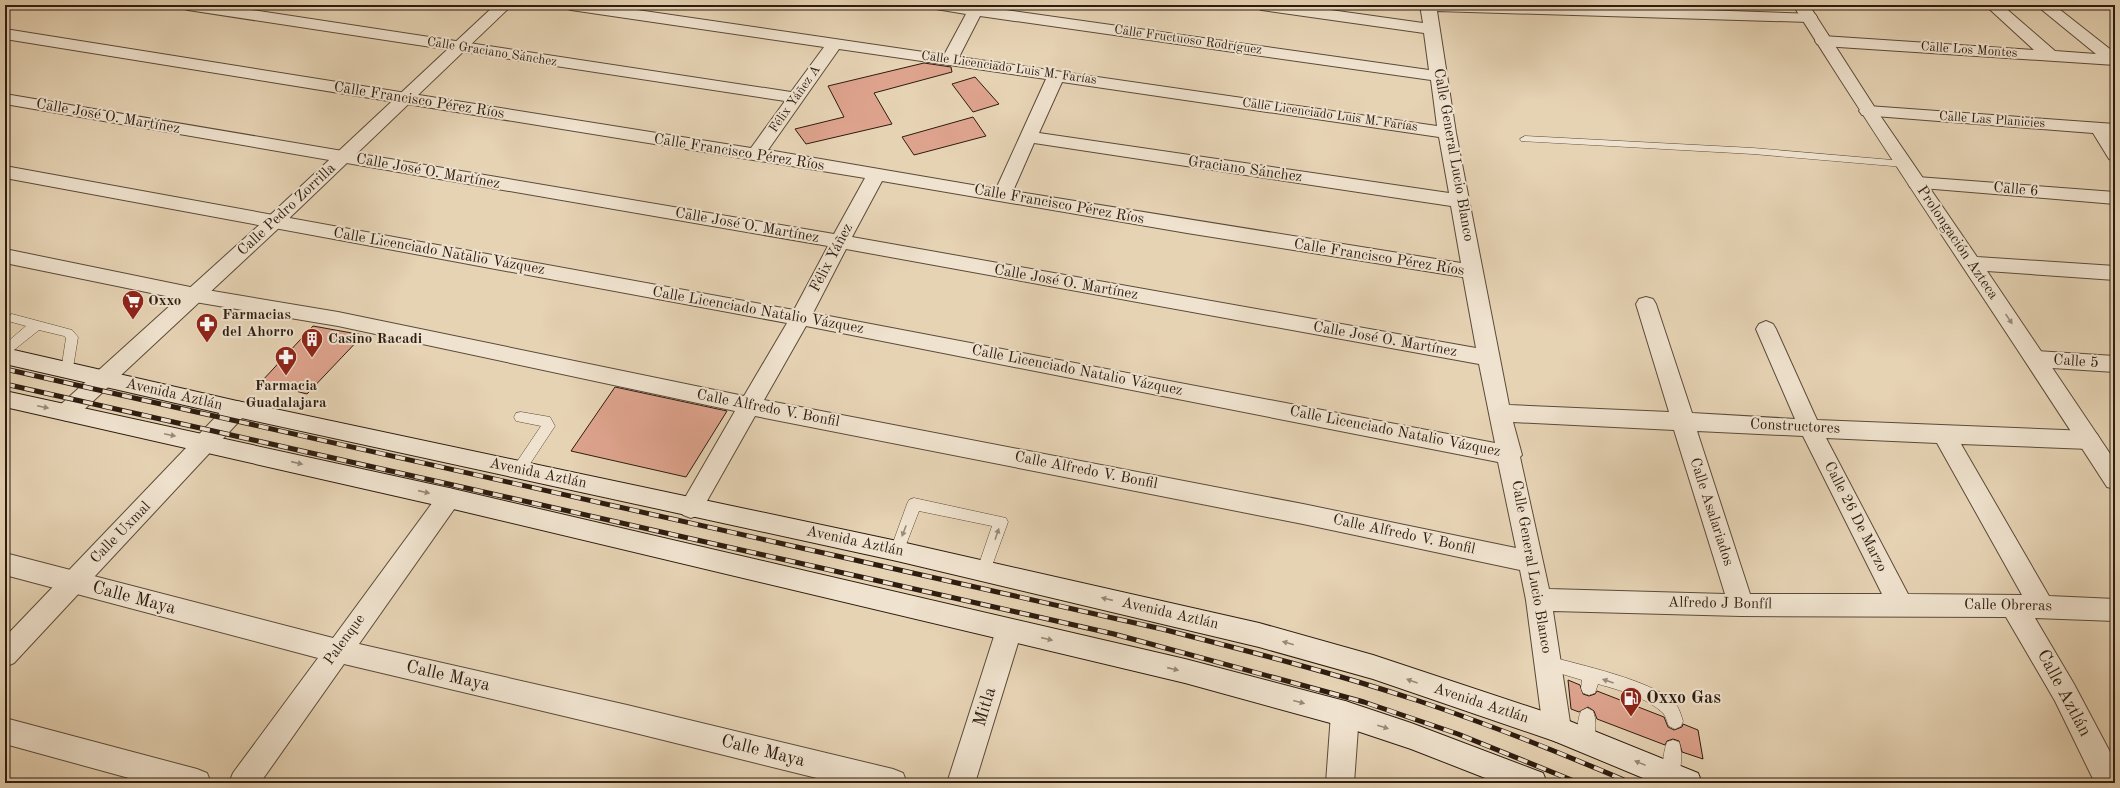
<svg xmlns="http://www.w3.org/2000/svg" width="2120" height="788" viewBox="0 0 2120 788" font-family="'Old Standard TT',serif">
	<rect width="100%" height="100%" fill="#e6d3b4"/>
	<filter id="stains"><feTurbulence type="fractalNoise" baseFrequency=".005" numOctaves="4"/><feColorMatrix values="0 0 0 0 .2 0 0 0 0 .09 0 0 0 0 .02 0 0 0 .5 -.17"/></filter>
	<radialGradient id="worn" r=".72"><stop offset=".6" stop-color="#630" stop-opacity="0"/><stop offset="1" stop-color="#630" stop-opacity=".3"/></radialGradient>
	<path fill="#dea38d" stroke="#2d1c10" d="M924,63L951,67L952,72L874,93L892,124L806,144L795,129L844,117L828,86Z
		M975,77L999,104L973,112L952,84Z
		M973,117L986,136L914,155L902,137Z
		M313,326L363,335L307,394L261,382Z
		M615,387L727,411L686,477L571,451Z
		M1568,680L1580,685L1583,694L1589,696L1595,694L1597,691L1664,717L1668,727L1674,730L1682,727L1683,724L1698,730L1703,759L1682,752L1679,741L1673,739L1667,741L1665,745L1597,719L1594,711L1588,707L1579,712L1571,709Z"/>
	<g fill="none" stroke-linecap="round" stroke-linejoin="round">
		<g stroke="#5b4a39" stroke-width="1">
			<path id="service" d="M1525,136L1753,148L1904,161L1909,164L1904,167L1753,154L1521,141L1520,139Z
				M12,314L72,330L78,337L72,374H62L61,371L66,338L64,336L39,330L9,354L5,356V344L26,326L8,321L6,318Z
				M521,412L550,417L555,426L524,473L519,474L514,473L512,469L541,426L516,421L514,417L516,413Z
				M914,498L1006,518L1008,522L989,574L984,576L979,574L977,570L992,526L919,511L902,555L897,557L892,555L890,551L907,504L909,500Z
				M1548,656C1580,665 1651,680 1674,702C1679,707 1681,715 1683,721L1681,726L1675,729L1669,726C1667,722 1666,716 1663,713C1646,697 1619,690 1598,684L1595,693L1589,695L1583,693L1581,688L1582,680L1542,668L1540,663L1542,658Z
				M1587,708L1593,711C1597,720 1596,736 1592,746L1586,748L1580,746C1576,736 1577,720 1581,711Z
				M1673,740L1679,742C1683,753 1681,771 1677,782H1665C1661,771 1663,753 1667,742Z"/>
		</g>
		<g stroke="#5b4a39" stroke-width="2">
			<path id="minor" d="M180,5H219L791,92L824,47L571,10L565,8L563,5H603L944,55L966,14L930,8L928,5H986L985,7L1429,70L1424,33L1262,10L1256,8L1254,5H1295L1423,23L1420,5H1556L1815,14L1817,17L1815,20L1809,22L1437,11L1456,133L1509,405L1669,412L1636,304L1639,299L1646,297L1653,299L1656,304L1692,413L1795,419L1756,329L1759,324L1766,321L1773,324L1776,329L1817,420L2089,431L2097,434L2100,440L2097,446L2089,449L1961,444L2049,596L2115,599V621L2035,618L2074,684L2109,750L2115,764V783H2095L2055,701L2006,617L1741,616L1553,611L1571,729L1567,738L1557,742L1547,738L1543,729L1526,600L1520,570L1303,524L755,416L699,515L691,518L683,515L679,508L735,411L338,326L195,302L5,263V249L195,288L338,312L744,396L787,323L5,178V166L794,310L828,246L5,104V94L834,234L865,178L5,39V29L751,148L785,101L188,10L182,8ZM980,16L1431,80L1437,126L959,57ZM839,49L1046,79L996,189L768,150ZM1062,82L1439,137L1449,193L1039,133ZM1034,143L1451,206L1461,263L1013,191ZM882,181L1187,233L1463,277L1476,348L852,237ZM846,249L1479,364L1495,443L813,313ZM806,326L1498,462L1516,548L1303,504L764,400ZM1513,422L1674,430L1725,594L1549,589L1520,457L1522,455ZM1697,431L1803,436L1882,594H1750ZM1826,438L1937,443L2022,595L1908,594Z
				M1985,5H2002L2055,51L2096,54L2036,5H2054L2115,53V65L1823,46L1817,44L1815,41L1817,38L1823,36L2034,50Z
				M1868,106L2115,124V134H2111L2115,140V161L2109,159L2093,133L1862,115L1859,111L1862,107Z
				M1917,177L2115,192V204L1910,187L1908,183L1910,179Z
				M2036,351L2115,356V372L2036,367L2028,365L2025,359L2028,353Z
				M449,488L457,491L461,498L457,505L359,644L627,705L893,769L903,773L907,783H837L627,731L344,664L260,783H229L233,773L318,658L5,575V553L333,638L441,491Z
				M1009,619L1018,622L1022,630L975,783H947L996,630L1000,622Z
				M1345,701L1355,705L1359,714L1354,783H1326L1331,714L1335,705Z
				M5,718L197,769L207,773L211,783H147L5,744Z"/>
		</g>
		<g stroke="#5b4a39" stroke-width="2">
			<path id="tertiary" d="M495,5H512L281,226L75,418L67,421L59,418L56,412L59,406L267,218Z
				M1793,5H1809L1877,111L1977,257L2115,266V280L1987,271L2115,461V489L2107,487C2003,325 1895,168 1793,5Z
				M237,401L245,403L248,409L245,415L14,663L5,667V637L229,403Z"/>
		</g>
		<g stroke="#2d1c10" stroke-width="2">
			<path id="secondary" d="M5,348L237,401L897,541L1259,623L1373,655L1557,716L1698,773L1702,783H1655L1554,741L1373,679L1259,647L897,561L237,417L5,364Z
				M5,391L449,488L1185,659L1345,701L1411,723L1543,773L1547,783H1498L1411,749L1345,727L1185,683L449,508L5,407Z"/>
		</g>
		<use href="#service" fill="#efe2ce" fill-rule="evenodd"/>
		<use href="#minor" fill="#efe2ce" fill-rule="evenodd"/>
		<use href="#tertiary" fill="#efe2ce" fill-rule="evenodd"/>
		<use href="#secondary" fill="#efe2ce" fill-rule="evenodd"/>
		<g stroke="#2d1c10" stroke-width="5">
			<path id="rail" d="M5,369L1162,629C1248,651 1334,673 1419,701C1491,725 1561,753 1631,783
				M5,384L1114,634L1364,702L1458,734L1579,783"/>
		</g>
		<use href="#rail" stroke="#efe2ce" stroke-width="3.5" stroke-dasharray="10" stroke-linecap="butt"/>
	</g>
	<defs><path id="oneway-solid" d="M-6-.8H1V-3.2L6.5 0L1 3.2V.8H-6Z"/></defs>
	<g fill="#988978">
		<use href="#oneway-solid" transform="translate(2009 319) rotate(56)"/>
		<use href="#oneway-solid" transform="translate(43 407) rotate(12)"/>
		<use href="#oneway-solid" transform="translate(170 435) rotate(12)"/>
		<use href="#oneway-solid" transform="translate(297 463) rotate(13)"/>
		<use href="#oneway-solid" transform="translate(424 492) rotate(13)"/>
		<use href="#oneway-solid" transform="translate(904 531) rotate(111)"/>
		<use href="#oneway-solid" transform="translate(997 534) rotate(-71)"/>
		<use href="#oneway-solid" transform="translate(1107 599) rotate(-167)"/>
		<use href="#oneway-solid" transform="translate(1047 639) rotate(13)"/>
		<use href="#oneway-solid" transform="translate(1288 643) rotate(-164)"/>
		<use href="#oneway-solid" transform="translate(1173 669) rotate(13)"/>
		<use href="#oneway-solid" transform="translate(1412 681) rotate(-160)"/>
		<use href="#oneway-solid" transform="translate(1608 681) rotate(-161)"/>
		<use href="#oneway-solid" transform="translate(1299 702) rotate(15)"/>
		<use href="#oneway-solid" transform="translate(1383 727) rotate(18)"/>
		<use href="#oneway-solid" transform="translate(1640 763) rotate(-158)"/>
	</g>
	<defs>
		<g id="supermarket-pin" transform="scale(1.15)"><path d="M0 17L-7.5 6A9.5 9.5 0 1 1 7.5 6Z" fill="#8f2418" stroke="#efe2ce"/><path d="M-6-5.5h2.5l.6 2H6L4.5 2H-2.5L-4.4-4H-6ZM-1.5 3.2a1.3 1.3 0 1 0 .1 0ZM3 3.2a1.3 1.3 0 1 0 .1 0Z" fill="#fff"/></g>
		<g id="pharmacy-pin" transform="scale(1.15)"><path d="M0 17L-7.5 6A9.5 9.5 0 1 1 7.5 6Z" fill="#8f2418" stroke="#efe2ce"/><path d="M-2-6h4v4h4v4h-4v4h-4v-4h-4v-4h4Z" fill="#fff"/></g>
		<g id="building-pin" transform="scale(1.15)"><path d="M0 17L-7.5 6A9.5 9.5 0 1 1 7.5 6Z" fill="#8f2418" stroke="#efe2ce"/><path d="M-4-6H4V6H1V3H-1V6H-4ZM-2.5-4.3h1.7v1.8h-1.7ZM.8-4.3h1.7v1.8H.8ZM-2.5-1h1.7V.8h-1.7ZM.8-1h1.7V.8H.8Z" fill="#fff"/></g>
		<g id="fuel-pin" transform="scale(1.15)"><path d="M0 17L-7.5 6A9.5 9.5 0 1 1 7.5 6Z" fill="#8f2418" stroke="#efe2ce"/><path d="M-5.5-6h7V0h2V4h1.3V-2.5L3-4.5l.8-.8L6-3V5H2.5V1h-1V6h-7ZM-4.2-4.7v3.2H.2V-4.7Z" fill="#fff"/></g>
	</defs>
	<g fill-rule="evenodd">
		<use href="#supermarket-pin" x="133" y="301"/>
		<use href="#pharmacy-pin" x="207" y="324"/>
		<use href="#building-pin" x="312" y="339"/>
		<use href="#pharmacy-pin" x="286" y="357"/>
		<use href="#fuel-pin" x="1631" y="698"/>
	</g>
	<g text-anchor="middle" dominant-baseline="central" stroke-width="4" stroke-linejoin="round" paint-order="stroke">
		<g font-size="13" fill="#2d1c10" stroke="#efe2ce">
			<text transform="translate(1188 40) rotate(8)">Calle Fructuoso Rodríguez</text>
			<text transform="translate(1969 50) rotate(4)">Calle Los Montes</text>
			<text transform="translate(492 52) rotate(9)">Calle Graciano Sánchez</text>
			<text transform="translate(1009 68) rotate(8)">Calle Licenciado Luis M. Farías</text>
			<text transform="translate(795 99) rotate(-55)">Félix Yáñez A</text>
			<text transform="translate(1330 115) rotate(8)">Calle Licenciado Luis M. Farías</text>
			<text transform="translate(1992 120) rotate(4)">Calle Las Planicies</text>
		</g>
		<g font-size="15" fill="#2d1c10" stroke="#efe2ce">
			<text transform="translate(419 101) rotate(9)">Calle Francisco Pérez Ríos</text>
			<text transform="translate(108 117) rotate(10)">Calle José O. Martínez</text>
			<text transform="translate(739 153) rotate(9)">Calle Francisco Pérez Ríos</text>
			<text transform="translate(1453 155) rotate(80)">Calle General Lucio Blanco</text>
			<text transform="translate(1245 170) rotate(8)">Graciano Sánchez</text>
			<text transform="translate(428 172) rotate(10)">Calle José O. Martínez</text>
			<text transform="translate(2016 190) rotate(5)">Calle 6</text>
			<text transform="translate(1059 205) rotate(10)">Calle Francisco Pérez Ríos</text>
			<text transform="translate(287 210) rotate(-43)">Calle Pedro Zorrilla</text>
			<text transform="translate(747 226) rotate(10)">Calle José O. Martínez</text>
			<text transform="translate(1957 243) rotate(56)">Prolongación Azteca</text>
			<text transform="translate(439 252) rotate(10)">Calle Licenciado Natalio Vázquez</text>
			<text transform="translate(832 258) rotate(-62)">Félix Yáñez</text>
			<text transform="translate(1379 258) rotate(9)">Calle Francisco Pérez Ríos</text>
			<text transform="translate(1066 283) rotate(10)">Calle José O. Martínez</text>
			<text transform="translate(758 311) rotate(10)">Calle Licenciado Natalio Vázquez</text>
			<text transform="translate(1385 340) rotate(10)">Calle José O. Martínez</text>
			<text transform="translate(2076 362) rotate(4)">Calle 5</text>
			<text transform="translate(1077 371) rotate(11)">Calle Licenciado Natalio Vázquez</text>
			<text transform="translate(174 395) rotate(13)">Avenida Aztlán</text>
			<text transform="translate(768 409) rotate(11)">Calle Alfredo V. Bonfil</text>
			<text transform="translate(1795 427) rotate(3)">Constructores</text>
			<text transform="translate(1395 432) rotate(11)">Calle Licenciado Natalio Vázquez</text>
			<text transform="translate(1086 471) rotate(11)">Calle Alfredo V. Bonfil</text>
			<text transform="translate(538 474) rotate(12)">Avenida Aztlán</text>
			<text transform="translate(1711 512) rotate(72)">Calle Asalariados</text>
			<text transform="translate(1855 517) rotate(63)">Calle 26 De Marzo</text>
			<text transform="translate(121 533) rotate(-46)">Calle Uxmal</text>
			<text transform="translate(1404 535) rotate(12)">Calle Alfredo V. Bonfil</text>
			<text transform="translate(855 542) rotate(12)">Avenida Aztlán</text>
			<text transform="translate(1531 567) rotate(80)">Calle General Lucio Blanco</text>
			<text transform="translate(1720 604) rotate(1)">Alfredo J Bonfíl</text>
			<text transform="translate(2008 606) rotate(1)">Calle Obreras</text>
			<text transform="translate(1170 614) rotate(13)">Avenida Aztlán</text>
			<text transform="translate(345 640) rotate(-54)">Palenque</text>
			<text transform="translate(1481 704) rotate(18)">Avenida Aztlán</text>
		</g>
		<g font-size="15" font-weight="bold" fill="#2d1c10" stroke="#efe2ce" text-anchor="start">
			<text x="148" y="301">Oxxo</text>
			<text x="222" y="315">Farmacias<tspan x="222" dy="17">del Ahorro</tspan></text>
			<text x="328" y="339">Casino Racadi</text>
			<text x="286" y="386" text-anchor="middle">Farmacia<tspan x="286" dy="17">Guadalajara</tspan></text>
		</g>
		<g font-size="18" fill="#2d1c10" stroke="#efe2ce">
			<text transform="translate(134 598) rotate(15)">Calle Maya</text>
			<text transform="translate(448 676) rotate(13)">Calle Maya</text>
			<text transform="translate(2064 693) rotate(62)">Calle Aztlán</text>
			<text transform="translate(985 707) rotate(-73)">Mitla</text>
			<text transform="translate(763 751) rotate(14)">Calle Maya</text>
		</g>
		<g font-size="18" font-weight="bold" fill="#2d1c10" stroke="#efe2ce" text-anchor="start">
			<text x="1646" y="698">Oxxo Gas</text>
		</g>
	</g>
	<rect width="2120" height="788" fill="none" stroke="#e6d3b4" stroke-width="20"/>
	<rect x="6" y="6" width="2108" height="776" fill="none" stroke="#2d1c10" stroke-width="2"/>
	<rect x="10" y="10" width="2100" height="768" fill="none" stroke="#2d1c10"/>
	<rect width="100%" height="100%" filter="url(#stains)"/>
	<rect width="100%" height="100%" fill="url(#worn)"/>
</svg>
